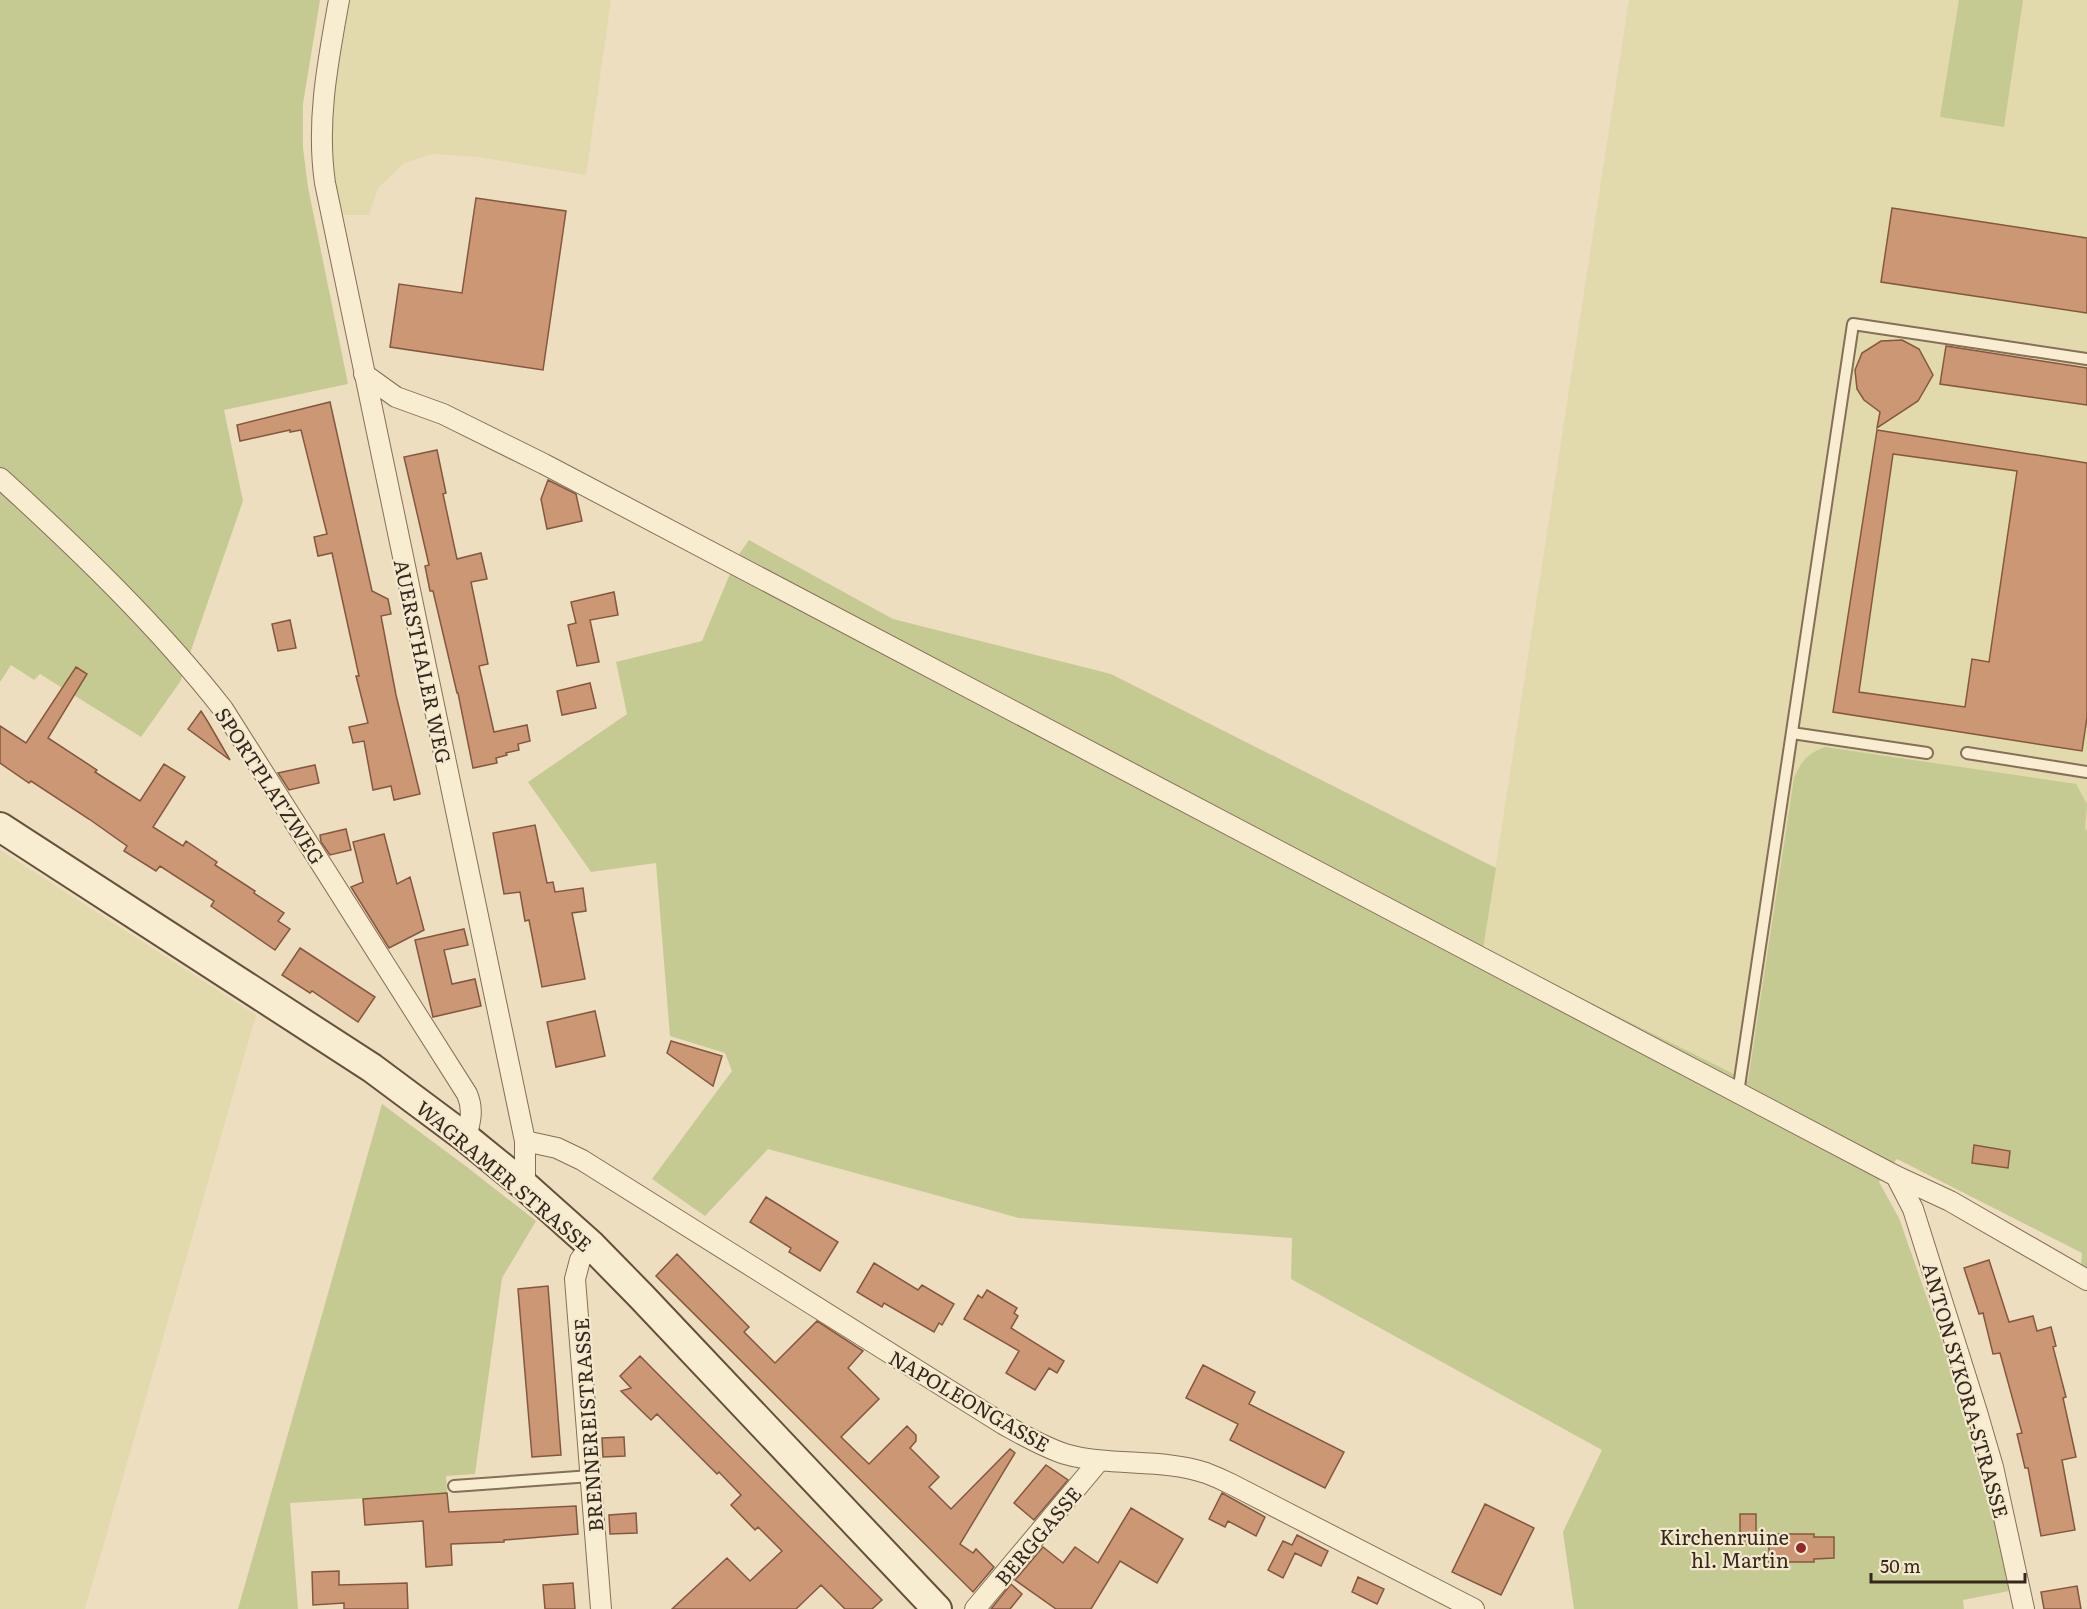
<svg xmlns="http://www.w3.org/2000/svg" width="2087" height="1609" viewBox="0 0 2087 1609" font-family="Literata,serif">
	<rect width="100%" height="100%" fill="#eddebf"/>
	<path fill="#e2d9ac" d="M350,0H611L586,175L478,157L432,154L404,163L378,188L369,215H340L330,136L336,73Z
		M1629,0H2087V1220L1748,1081L1483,949Z
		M0,850L256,1015L85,1609H0Z"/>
	<path fill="#c5ca93" d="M0,0H320L303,104V148L308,187L348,384L224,410L243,501L180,682L141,737L40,674L34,680L11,665L0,682Z
		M1959,0H2023L2004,127L1940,117Z
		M749,540L893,619L1111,674L1496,868L1483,949L1748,1081L1794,778C1802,760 1807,754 1825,747L2076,784L2087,804L2085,829L2087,830V1270L2081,1266L2082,1253L1897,1159L1879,1182L1899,1218L1968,1415L1984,1470L2009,1591L1963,1600L1964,1609H1574L1563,1532L1602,1450L1291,1279L1292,1238L1019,1218L768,1149L705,1216L652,1179L732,1071L725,1053L670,1036L656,863L591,872L528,782L627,714L616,662L702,641L737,557Z
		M382,1104L467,1167L536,1221L502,1278L475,1474L446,1476L447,1493L290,1503L298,1609H238Z"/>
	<path fill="#cb9775" stroke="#84583e" stroke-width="1.5" fill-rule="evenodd" d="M476,198L566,211L543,370L390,347L399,284L462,293Z
		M1892,208L2087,238V313L1881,282Z
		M1902,340L1919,349L1933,375L1918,401L1877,428L1880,412L1864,400L1857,389L1855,370L1862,353L1881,341Z
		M1946,346L2087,368V405L1940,384Z
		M330,402L372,591L388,599L391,614L381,616L396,695L420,794L394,800L391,786L373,790L364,741L353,743L349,727L368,723L356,676H359L332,553L318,556L314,537L327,534L301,430L290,432V430L240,441L237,425Z
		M1877,430L2087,463V717L2082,751L1833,712ZM1893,454L2017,471L1989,662L1972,659L1965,707L1859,692Z
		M437,450L446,493L443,494L457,559L481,553L487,579L471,582L488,664L479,666L494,732L527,725L530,741L518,744L519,750L506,753L507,755L496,758L497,763L473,768L458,693H457L433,591H430L425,566L429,565L404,457Z
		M548,480L576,494L582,521L547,529L541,499Z
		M614,592L618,615L590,620L599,662L577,666L568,625L576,623L571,602Z
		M290,620L296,648L278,651L272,624Z
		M76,667L87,674L48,738L97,770L95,772L140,801L164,764L185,777L153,827L183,846L186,841L217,862L215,865L255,891L254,893L284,913L278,921L290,929L275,950L211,906L214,901L160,866L156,871L124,851L127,846L89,819L31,781L29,783L0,763V726L26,743Z
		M590,683L596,708L562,715L557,691Z
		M201,711L208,722L230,760L188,729Z
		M315,765L319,783L289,790L278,773Z
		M535,825L547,883L553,882L555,892L583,888L586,911L572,913L585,979L542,987L529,920L525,921L520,892L504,894L493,833Z
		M346,829L351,850L330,855L321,842L320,835Z
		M384,834L397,884L410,877L424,930L389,948L351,887L363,882L353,842Z
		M464,929L468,945L444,950L452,984L475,979L481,1006L433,1017L415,940Z
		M300,948L375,997L358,1022L312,991L310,993L282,975Z
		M595,1011L605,1056L556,1067L547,1022Z
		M671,1041L722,1056L713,1086L667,1053Z
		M1974,1145L2010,1151L2008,1168L1972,1163Z
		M766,1197L838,1242L820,1271L789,1252L791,1248L750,1222Z
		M677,1254L749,1327L744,1332L775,1363L817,1321L863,1351L848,1368L879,1399L841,1437L869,1464L907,1426L916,1435V1441L910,1448L939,1477L929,1487L951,1509L1010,1449L1015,1453L960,1544L973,1553L976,1549L994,1567L973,1592L656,1276Z
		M1989,1260L2009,1322L2033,1316L2037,1331L2051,1327L2056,1346L2053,1347L2066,1397L2063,1398L2076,1457L2062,1460L2075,1530L2041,1536L2028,1468H2025L2017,1434L2022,1433L2000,1353L1993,1354L1983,1313L1979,1314L1964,1268Z
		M874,1263L918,1290L922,1285L954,1304L942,1325L939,1323L934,1332L884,1303L882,1307L857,1292Z
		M548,1286L561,1455L532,1457L518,1289Z
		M987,1290L1017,1308L1014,1313L1018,1316L1011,1328L1064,1361L1057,1373L1049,1368L1035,1390L1006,1373L1019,1351L964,1319L978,1295L982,1298Z
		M640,1356L882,1600L872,1609H845L821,1585L796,1609H672L727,1558L750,1581L782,1551L758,1527L755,1530L731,1505L741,1495L719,1472L717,1474L657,1414L651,1420L621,1391L631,1388L620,1376Z
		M1203,1365L1255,1392L1249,1404L1344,1452L1325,1488L1230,1440L1238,1424L1186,1398Z
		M624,1437L625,1456L603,1457L602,1438Z
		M1046,1465L1068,1480L1034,1520L1014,1503Z
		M447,1493L449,1512L576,1506L578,1534L504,1540V1542L451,1544L452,1565L426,1567L423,1521L365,1525L363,1499Z
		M1222,1493L1265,1517L1256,1536L1228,1521L1225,1527L1209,1519Z
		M1485,1504L1534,1528L1501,1595L1452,1572Z
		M1131,1508L1183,1539L1157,1583L1120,1561L1091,1609H1056L1015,1580L1043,1547L1063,1563L1075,1547L1098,1563Z
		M636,1513L637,1533L610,1534L609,1515Z
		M1740,1514H1756V1545L1740,1544Z
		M1769,1534H1814V1537H1834V1558L1814,1559V1562H1769Z
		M1297,1535L1328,1551L1321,1566L1295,1553L1283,1578L1268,1570L1283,1541L1292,1545Z
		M339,1571V1585L407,1583L408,1609H344V1603L313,1605L312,1572Z
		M1358,1577L1384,1589L1377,1604L1352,1592Z
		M573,1583L575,1609H545L543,1585Z
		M1011,1584L1022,1594L1010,1609H991Z
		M2077,1586L2081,1609H2044L2041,1592Z"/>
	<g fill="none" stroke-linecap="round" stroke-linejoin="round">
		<g stroke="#856f58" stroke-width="14">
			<path id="service" d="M1792,733L1927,753
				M1967,753L2087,772
				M1738,1093L1853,324L2087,359
				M454,1486L591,1476"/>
		</g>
		<g stroke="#856f58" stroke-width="22">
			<path id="minor" d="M339,0C328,61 316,121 325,183L525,1141V1186
				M364,374L396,397L443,414L544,464L1896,1176L1950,1201L2087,1280
				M0,478C79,550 157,625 223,709L467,1094C474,1110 470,1122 466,1138
				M525,1141L557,1148L582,1160L1003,1424C1023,1435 1043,1447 1065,1454C1110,1467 1162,1458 1206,1473C1214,1476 1223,1480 1231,1484L1474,1609
				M1896,1176L1913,1209L1977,1412L1993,1467L2024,1609
				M591,1245L580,1260L575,1279L601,1609
				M975,1609L1099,1461"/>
		</g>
		<g stroke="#66503b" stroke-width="32">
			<path id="secondary" d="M0,827L372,1068L466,1138L525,1186L591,1245L641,1296L937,1609"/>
		</g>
		<use href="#service" stroke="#f8ecd1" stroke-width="10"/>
		<use href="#minor" stroke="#f8ecd1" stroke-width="20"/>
		<use href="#secondary" stroke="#f8ecd1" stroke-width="28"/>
	</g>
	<circle fill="#93292b" stroke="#f4e9ce" stroke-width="2" cx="1801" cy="1548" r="6"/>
	<g text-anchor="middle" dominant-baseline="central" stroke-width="4.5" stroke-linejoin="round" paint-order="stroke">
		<g font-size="20" fill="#34271c" stroke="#f4e9ce">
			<text transform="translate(424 661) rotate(78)">AUERSTHALER WEG</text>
			<text transform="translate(271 785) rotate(57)">SPORTPLATZWEG</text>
			<text transform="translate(505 1175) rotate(40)">WAGRAMER STRASSE</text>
			<text transform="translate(1967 1390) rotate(74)">ANTON SYKORA-STRASSE</text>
			<text transform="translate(970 1400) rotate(30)">NAPOLEONGASSE</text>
			<text transform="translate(587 1425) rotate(-94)">BRENNEREISTRASSE</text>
			<text transform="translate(1037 1535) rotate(-50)">BERGGASSE</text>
		</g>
		<g font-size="20" fill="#34271c" stroke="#f4e9ce" text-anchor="end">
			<text x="1789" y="1536">Kirchenruine<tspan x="1789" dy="23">hl. Martin</tspan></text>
		</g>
	</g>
	<path d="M1871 1573v9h154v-9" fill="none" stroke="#34271c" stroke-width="3"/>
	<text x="1880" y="1573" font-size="18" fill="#34271c" stroke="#f4e9ce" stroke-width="4.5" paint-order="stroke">50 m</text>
</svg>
